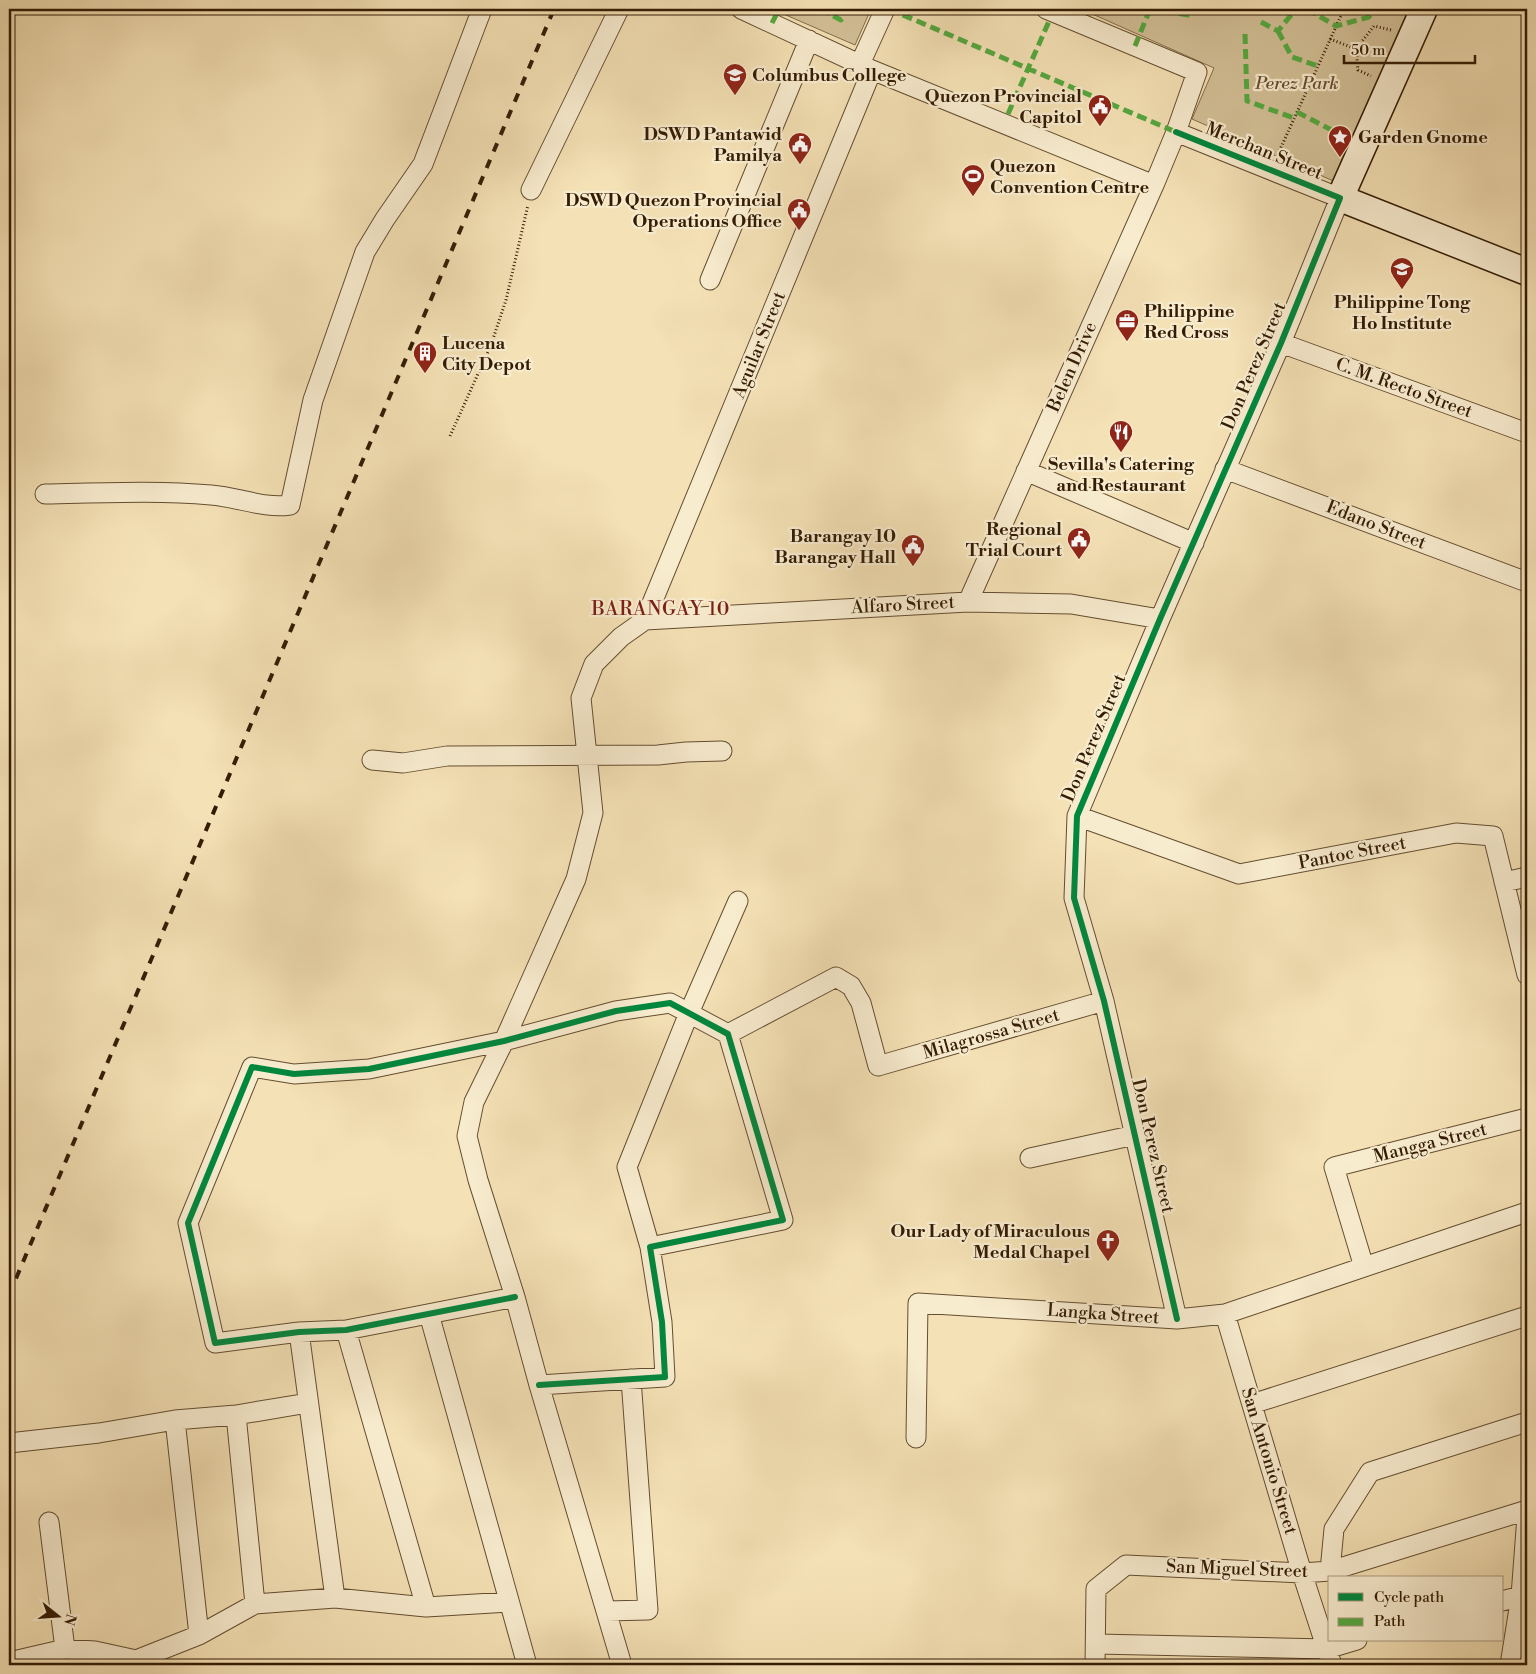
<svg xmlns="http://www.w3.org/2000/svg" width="1536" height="1674" viewBox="0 0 1536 1674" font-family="'Libre Bodoni',serif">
	<rect width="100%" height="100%" fill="#f4e1b5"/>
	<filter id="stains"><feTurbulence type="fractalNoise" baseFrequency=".004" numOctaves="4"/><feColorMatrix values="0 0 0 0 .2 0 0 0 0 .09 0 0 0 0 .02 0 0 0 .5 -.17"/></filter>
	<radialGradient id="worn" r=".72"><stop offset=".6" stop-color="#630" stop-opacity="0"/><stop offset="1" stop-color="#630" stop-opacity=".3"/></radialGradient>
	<path fill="#d3c097" stroke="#846e4e" d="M772,9H871L855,45Z
		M1081,9H1414L1338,183L1192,119L1214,68Z"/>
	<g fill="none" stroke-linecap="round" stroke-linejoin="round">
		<g stroke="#644d30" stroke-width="21">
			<path id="minor" d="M741,9L872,70L1154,185
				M860,64L885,9
				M1176,132L1340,198L1281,343L1160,619L1077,816L1074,898L1104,1001L1177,1319
				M531,190L619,9
				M710,280L809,40
				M1281,343L1527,433
				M1225,469L1527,582
				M1026,471L1194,543
				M45,494C100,493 156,490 211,495C238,497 264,509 290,505L313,400L365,252L385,219L423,164L482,9
				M968,602L1154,185L1176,132L1197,72L1046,9
				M645,620L872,70
				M645,620L968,602L1071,604L1160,619
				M372,760L403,763L447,756L658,755L686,752L722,751
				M1077,816L1239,874L1456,833L1493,836L1527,975
				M1504,882L1527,877
				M728,1034L836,977L851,986L861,1003L878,1066L1104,1001
				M1030,1158L1135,1135
				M650,1247L627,1167L689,1013L738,901
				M1364,1267L1334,1167L1527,1118
				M515,1297L346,1330L299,1332L215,1343L188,1223L252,1067L294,1074L369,1069L504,1041L616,1011L670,1003L728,1034L783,1220L650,1247L662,1322L665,1377L539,1385
				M429,1314L527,1665
				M1225,1314L1302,1573L1332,1665
				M346,1330L426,1607
				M299,1332L335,1598L426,1607L509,1602
				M1252,1404L1527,1316
				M236,1415L255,1604
				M175,1420L199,1635
				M916,1438L918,1303L1177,1319L1225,1314L1527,1212
				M9,1443L99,1433L175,1420L236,1415L308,1403
				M49,1522L65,1649
				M1330,1571L1334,1529L1370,1472L1527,1422
				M1502,1601L1521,1596
				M606,1611L648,1610L631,1379
				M1096,1644L1327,1649L1357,1640
				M9,1662L65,1649L95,1651L136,1660
				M133,1665L136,1660L199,1635L255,1604L335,1598
				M622,1665L539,1385L515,1297L478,1180L467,1136L474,1102L504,1041L576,879L593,813L581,698L594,664L621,637L645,620
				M1095,1665L1096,1589L1126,1565L1302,1573L1330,1571L1527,1510
				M1510,1665L1521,1596L1527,1516"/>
		</g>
		<g stroke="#341c04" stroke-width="29">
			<path id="secondary" d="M1424,9L1340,198L1527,272"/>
		</g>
		<path stroke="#341c04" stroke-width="3" stroke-dasharray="1 2.5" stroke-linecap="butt" d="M1330,39L1356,49L1374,26L1391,30
			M1356,49L1358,70L1371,76
			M1278,154L1344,9
			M450,436L491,345L506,300L528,205"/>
		<use href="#minor" stroke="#f8eccf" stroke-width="19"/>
		<use href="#secondary" stroke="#f8eccf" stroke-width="26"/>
		<path stroke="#341c04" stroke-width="4" stroke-dasharray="9 9" stroke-linecap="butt" d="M9,1295L554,9"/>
		<path stroke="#54a940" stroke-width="5" stroke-dasharray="10 5" stroke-linecap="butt" d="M820,9L841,20L846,9
			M889,9L1176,132
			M1149,9L1188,15L1199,9
			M1307,9L1336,26L1369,17L1373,9
			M1059,14L1061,9
			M1261,22L1278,31L1296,9
			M772,23L779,9
			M1278,31L1292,57L1318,66
			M1245,34L1247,101L1294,118
			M1135,46L1150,9
			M1297,112L1341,135
			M1008,114L1050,19"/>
		<g stroke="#f8eccf" stroke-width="9">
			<path id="cycleway" d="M1176,132L1340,198L1281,343L1160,619L1077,816L1074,898L1104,1001L1177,1319
				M515,1297L346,1330L299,1332L215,1343L188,1223L252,1067L294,1074L369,1069L504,1041L616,1011L670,1003L728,1034L783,1220L650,1247L662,1322L665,1377L539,1385"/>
		</g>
		<use href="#cycleway" stroke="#00873e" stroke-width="6"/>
	</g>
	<defs>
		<g id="university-pin" transform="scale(1.25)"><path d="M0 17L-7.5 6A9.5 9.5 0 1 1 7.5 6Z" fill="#8f2418" stroke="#f8eccf"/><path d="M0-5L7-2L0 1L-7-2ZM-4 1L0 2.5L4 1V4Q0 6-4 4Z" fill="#fff"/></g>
		<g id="civic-pin" transform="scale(1.25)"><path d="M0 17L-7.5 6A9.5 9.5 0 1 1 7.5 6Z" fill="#8f2418" stroke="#f8eccf"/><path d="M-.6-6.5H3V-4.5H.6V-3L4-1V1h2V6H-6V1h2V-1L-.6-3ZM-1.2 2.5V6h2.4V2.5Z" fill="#fff"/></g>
		<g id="sight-pin" transform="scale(1.25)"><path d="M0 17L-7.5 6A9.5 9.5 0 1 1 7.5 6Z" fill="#8f2418" stroke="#f8eccf"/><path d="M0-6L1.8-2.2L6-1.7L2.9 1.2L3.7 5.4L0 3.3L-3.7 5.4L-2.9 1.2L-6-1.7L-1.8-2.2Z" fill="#fff"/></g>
		<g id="stadium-pin" transform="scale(1.25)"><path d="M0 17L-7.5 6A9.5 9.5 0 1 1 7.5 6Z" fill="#8f2418" stroke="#f8eccf"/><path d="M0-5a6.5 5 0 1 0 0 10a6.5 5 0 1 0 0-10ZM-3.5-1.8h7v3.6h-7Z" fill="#fff"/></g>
		<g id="school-pin" transform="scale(1.25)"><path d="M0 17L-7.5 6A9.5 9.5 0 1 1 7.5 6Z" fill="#8f2418" stroke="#f8eccf"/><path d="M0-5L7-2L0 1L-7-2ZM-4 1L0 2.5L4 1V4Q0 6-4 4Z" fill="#fff"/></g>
		<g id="office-pin" transform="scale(1.25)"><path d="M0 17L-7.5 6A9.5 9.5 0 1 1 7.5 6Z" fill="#8f2418" stroke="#f8eccf"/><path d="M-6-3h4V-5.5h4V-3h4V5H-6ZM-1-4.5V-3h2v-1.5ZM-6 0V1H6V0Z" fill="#fff"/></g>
		<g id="building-pin" transform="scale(1.25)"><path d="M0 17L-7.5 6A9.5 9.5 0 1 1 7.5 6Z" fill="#8f2418" stroke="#f8eccf"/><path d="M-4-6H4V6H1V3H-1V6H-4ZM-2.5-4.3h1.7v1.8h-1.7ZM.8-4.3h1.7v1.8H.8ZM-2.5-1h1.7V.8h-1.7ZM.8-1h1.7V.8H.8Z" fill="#fff"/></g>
		<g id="restaurant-pin" transform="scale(1.25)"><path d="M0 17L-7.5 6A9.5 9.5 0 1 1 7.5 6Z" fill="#8f2418" stroke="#f8eccf"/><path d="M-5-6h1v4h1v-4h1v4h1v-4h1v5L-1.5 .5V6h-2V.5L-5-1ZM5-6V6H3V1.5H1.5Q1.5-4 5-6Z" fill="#fff"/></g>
		<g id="church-pin" transform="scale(1.25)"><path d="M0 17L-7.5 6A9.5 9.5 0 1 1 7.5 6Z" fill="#8f2418" stroke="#f8eccf"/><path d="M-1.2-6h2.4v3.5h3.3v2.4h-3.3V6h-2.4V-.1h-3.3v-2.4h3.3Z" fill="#fff"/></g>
	</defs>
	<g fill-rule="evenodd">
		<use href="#university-pin" x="735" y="75"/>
		<use href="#civic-pin" x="1100" y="106"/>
		<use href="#sight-pin" x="1340" y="137"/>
		<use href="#civic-pin" x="800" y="144"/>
		<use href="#stadium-pin" x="973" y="176"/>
		<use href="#civic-pin" x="799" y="210"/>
		<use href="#school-pin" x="1402" y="269"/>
		<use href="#office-pin" x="1127" y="321"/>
		<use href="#building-pin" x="425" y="353"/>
		<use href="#restaurant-pin" x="1121" y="432"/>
		<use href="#civic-pin" x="1079" y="539"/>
		<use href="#civic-pin" x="913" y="546"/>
		<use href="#church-pin" x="1108" y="1241"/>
	</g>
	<g text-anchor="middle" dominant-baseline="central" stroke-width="4.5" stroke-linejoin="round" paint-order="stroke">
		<g font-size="18" font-weight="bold" fill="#341c04" stroke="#f8eccf" text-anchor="end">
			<text x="752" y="75" text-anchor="start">Columbus College</text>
			<text x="1082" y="96">Quezon Provincial<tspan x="1082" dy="21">Capitol</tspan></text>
			<text x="782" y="134">DSWD Pantawid<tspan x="782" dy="21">Pamilya</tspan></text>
			<text x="1358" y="137" text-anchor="start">Garden Gnome</text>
			<text x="990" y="166" text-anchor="start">Quezon<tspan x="990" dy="21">Convention Centre</tspan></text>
			<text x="782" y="200">DSWD Quezon Provincial<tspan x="782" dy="21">Operations Office</tspan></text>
			<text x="1402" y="302" text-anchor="middle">Philippine Tong<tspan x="1402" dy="21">Ho Institute</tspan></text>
			<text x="1144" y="311" text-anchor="start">Philippine<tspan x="1144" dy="21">Red Cross</tspan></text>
			<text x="442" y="343" text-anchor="start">Lucena<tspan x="442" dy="21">City Depot</tspan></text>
			<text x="1121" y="464" text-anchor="middle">Sevilla's Catering<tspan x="1121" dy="21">and Restaurant</tspan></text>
			<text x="1062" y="529">Regional<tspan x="1062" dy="21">Trial Court</tspan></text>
			<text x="896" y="536">Barangay 10<tspan x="896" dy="21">Barangay Hall</tspan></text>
			<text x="1090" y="1231">Our Lady of Miraculous<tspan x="1090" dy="21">Medal Chapel</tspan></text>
		</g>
		<g font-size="18" font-style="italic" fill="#644d30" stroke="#f8eccf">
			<text x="1297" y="83">Perez Park</text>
		</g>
		<g font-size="18" fill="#341c04" stroke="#f8eccf">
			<text transform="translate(1264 151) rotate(22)">Merchan Street</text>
			<text transform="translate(759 345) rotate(-68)">Aguilar Street</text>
			<text transform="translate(1254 366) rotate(-67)">Don Perez Street</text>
			<text transform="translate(1072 367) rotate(-66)">Belen Drive</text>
			<text transform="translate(1404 388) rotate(20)">C. M. Recto Street</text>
			<text transform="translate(1376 525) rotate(21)">Edano Street</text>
			<text transform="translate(903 605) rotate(-3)">Alfaro Street</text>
			<text transform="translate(1094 738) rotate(-67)">Don Perez Street</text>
			<text transform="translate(1352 853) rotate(-11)">Pantoc Street</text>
			<text transform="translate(991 1034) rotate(-16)">Milagrossa Street</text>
			<text transform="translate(1430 1143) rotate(-14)">Mangga Street</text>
			<text transform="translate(1153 1146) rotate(77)">Don Perez Street</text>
			<text transform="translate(1103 1314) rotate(4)">Langka Street</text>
			<text transform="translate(1269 1461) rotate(73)">San Antonio Street</text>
			<text transform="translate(1237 1569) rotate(2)">San Miguel Street</text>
		</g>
		<g font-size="19" letter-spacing="1" fill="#7a1f14" stroke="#f8eccf">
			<text x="661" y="609">BARANGAY 10</text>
		</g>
	</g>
	<rect width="1536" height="1674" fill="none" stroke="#f4e1b5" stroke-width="30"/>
	<rect x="10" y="10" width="1516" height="1654" fill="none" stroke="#341c04" stroke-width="2.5"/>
	<rect x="15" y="15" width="1506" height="1644" fill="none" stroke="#341c04"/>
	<rect x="1328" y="1576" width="175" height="65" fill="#f8eccf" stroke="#aa997e"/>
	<rect x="1338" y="1593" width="25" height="8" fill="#00873e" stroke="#aa997e"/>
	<text x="1374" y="1602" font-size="15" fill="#341c04">Cycle path</text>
	<rect x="1338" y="1618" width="25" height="8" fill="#54a940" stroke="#aa997e"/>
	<text x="1374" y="1626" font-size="15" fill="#341c04">Path</text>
	<g transform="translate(58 1616) rotate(107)" stroke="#f8eccf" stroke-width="4" paint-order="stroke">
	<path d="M0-4L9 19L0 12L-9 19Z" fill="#341c04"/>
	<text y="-8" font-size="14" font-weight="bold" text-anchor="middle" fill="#341c04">N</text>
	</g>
	<path d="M1344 55v8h131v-8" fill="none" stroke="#341c04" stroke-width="2.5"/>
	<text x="1351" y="55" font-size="15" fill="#341c04" stroke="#f8eccf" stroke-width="4" paint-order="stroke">50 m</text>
	<rect width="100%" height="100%" filter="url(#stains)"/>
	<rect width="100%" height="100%" fill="url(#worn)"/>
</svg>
